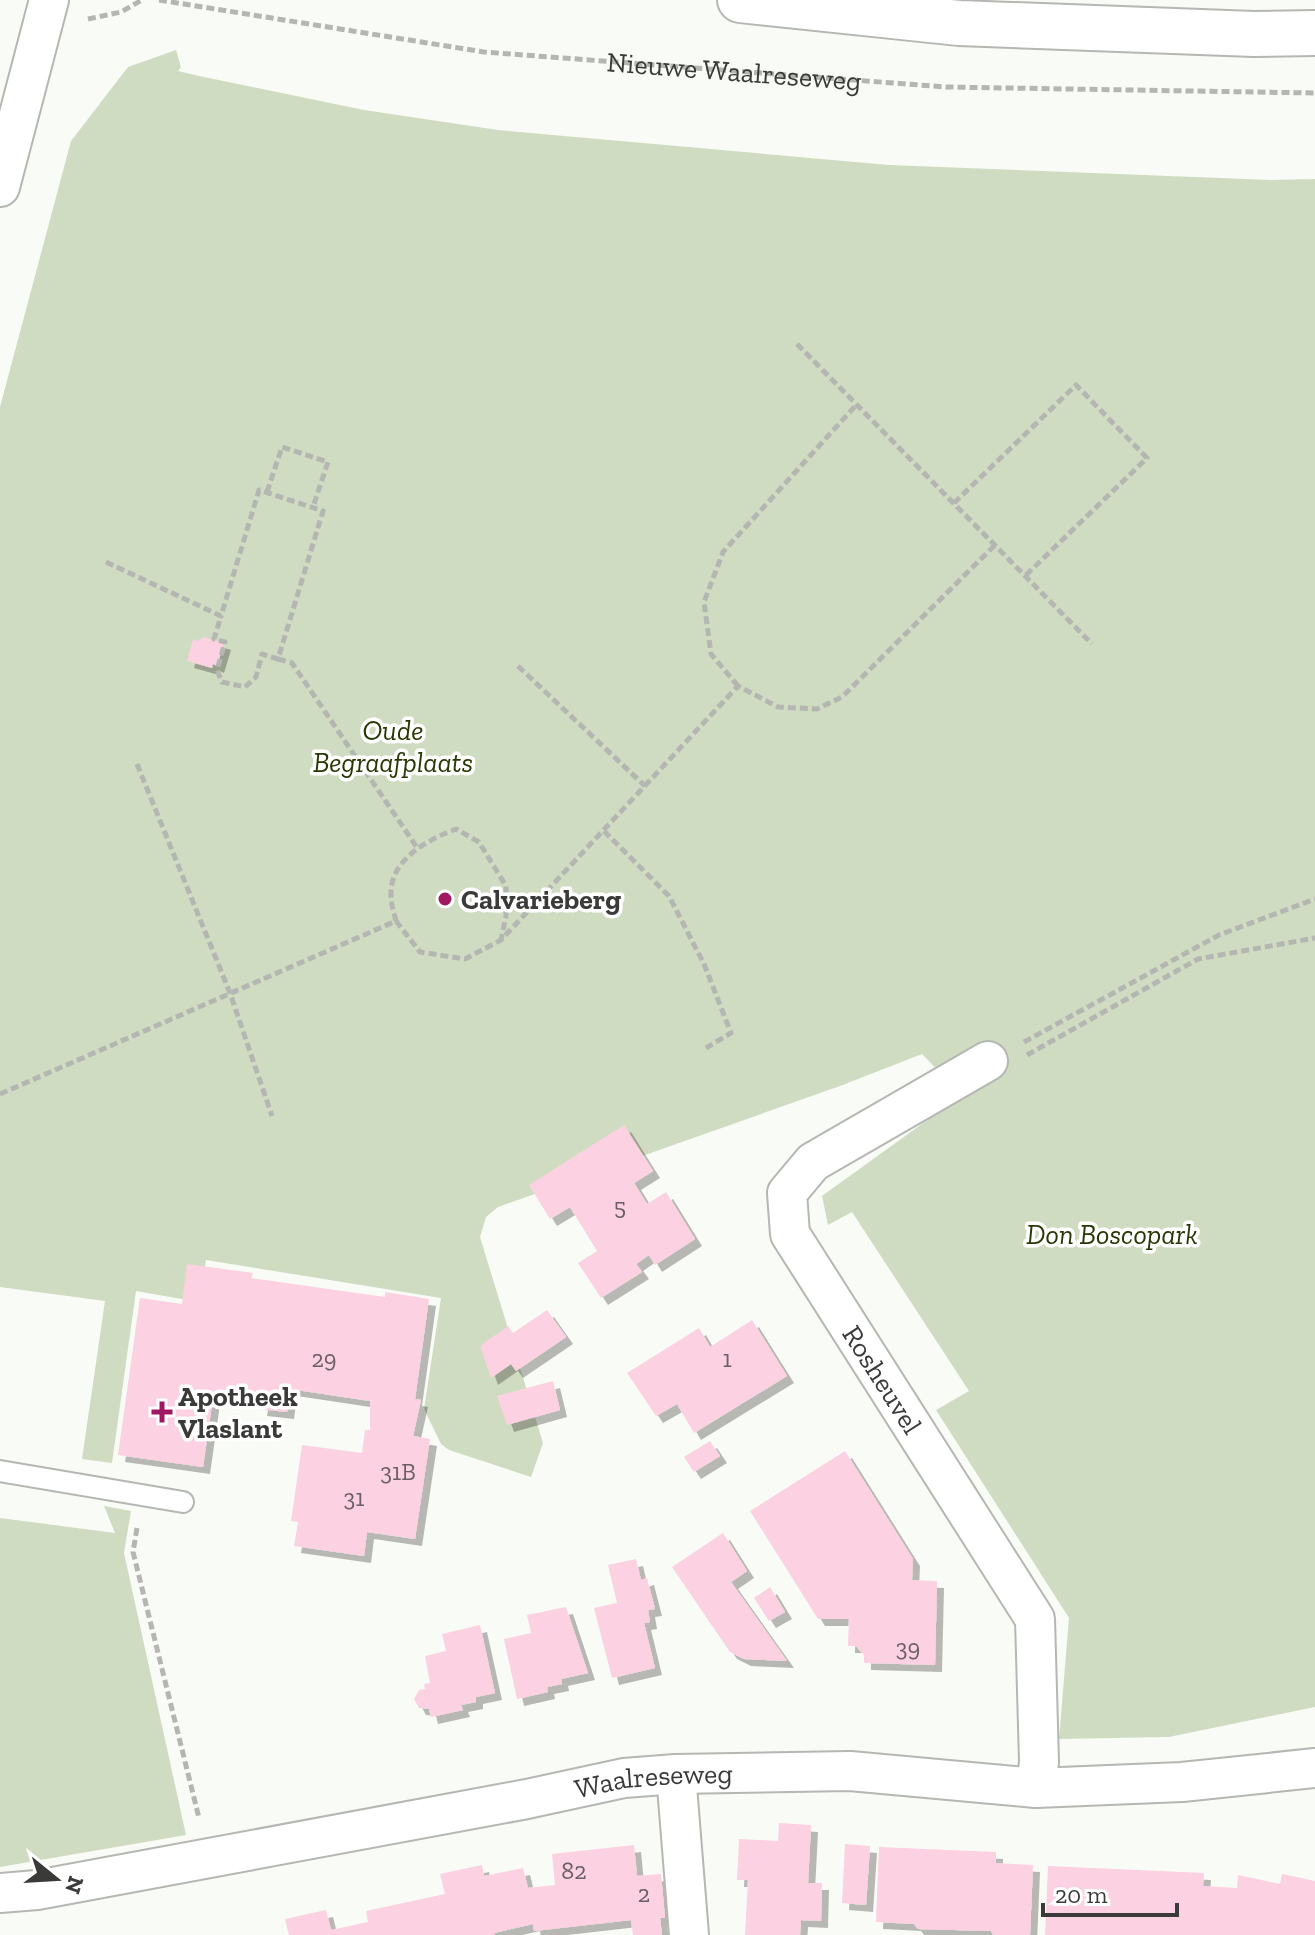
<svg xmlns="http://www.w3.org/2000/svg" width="1315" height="1935" viewBox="0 0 1315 1935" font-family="'Zilla Slab',serif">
	<defs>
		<filter id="shadow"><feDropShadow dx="7" dy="7" stdDeviation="0" flood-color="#0004"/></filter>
	</defs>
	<rect width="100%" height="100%" fill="#f9fbf6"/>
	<path fill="#d0dcc1" d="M176,50L181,67L178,71L199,76L364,110L498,130L889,165L1271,180L1315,179V1707L1169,1737L1059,1739L1069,1618L936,1410L969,1391L852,1212L828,1225L822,1196L962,1095L922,1054L840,1086L498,1207L486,1217L480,1237L543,1443L531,1477L449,1450L441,1444L424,1409L441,1298L206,1260L199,1302L136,1291L112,1463L82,1459L105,1301L0,1287V407L71,141L128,67Z
		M104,1506L131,1511L124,1553L186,1835L0,1867V1518L115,1533Z"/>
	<path fill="#fcd1e1" filter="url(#shadow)" d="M204,637L224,643L217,666L213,664L212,668L187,661L193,639L198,641Z
		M624,1125L653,1171L634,1183L647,1204L666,1192L695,1239L655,1265L649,1255L636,1264L642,1272L601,1298L578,1263L597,1251L570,1207L550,1219L529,1185Z
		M187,1264L253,1273L251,1278L385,1297V1292L429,1299L415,1399L421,1400L413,1436L430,1439L415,1539L367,1532L364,1556L294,1546L298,1522L291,1521L302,1445L362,1453L365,1430H370V1401L290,1389L287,1412L260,1409L262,1397L214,1390L203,1467L118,1455L140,1298L182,1304Z
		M547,1310L566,1337L516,1371L511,1364L491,1378L480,1346L508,1326L513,1333Z
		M752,1320L787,1376L694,1433L677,1404L656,1416L627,1373L699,1328L710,1347Z
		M553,1381L560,1410L507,1425L497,1396Z
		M710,1441L720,1456L694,1472L684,1457Z
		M845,1451L913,1559L912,1580L937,1581L935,1665L864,1663V1655L856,1646H848L849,1619H818L750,1511Z
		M723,1533L747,1571L731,1582L787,1661L744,1659L730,1652L672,1567Z
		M636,1559L641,1580L647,1578L655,1609L648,1610L650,1622L644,1623L655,1668L612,1678L594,1608L617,1603L608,1565Z
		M770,1587L785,1612L769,1621L754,1598Z
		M566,1607L588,1673L561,1679L562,1684L547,1687L548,1692L517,1699L504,1639L531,1633L527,1615Z
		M480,1625L495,1693L476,1697V1702L461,1705L463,1710L431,1717L429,1709L419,1708L414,1699L419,1690L425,1689L424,1684L430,1683L425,1656L446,1651L442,1634Z
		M779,1823L811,1825L808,1883H822L821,1921L801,1920L800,1935H745L748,1880H737L739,1839L778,1841Z
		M845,1844L870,1846L866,1905L842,1903Z
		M634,1845L637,1876L661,1874L665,1918H660L662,1935H633L631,1920L534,1931L533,1924L494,1933L495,1935H289L285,1919L326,1910L331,1930L368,1922L366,1911L445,1894L440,1874L482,1865L484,1876L523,1868L528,1888L555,1885L552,1854Z
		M879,1847L996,1852V1863L1033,1865L1030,1935H993L991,1931L918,1929L914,1924L876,1922Z
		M1048,1866L1204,1873L1203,1886L1237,1888L1238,1875L1280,1884L1282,1874L1315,1881V1935H1045Z"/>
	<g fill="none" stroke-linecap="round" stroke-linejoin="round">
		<g stroke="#b4b7b2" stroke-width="24">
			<path id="lane" d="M0,1471L183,1502"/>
		</g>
		<g stroke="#b4b7b2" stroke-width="42">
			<g id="street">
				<path d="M0,187L49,0"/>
				<path id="s2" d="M988,1061L813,1162L787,1193L790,1234L1035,1619L1039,1762L1036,1788"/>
				<path d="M676,1774L689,1935"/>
				<path id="s3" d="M0,1893L37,1890L527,1799L624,1778L676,1774L850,1771L1036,1788L1182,1782L1315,1768"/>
			</g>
		</g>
		<g stroke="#b4b7b2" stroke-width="48">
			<path id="secondary" d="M740,0L959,23L1254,34L1315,33"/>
		</g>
		<g stroke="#b4b6b2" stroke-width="5" stroke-dasharray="8 4" stroke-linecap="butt">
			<path id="s1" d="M159,0L484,52L946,87L1315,93"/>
			<path d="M88,19L121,12L142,0"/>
			<path d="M797,344L1092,644"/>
			<path d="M267,492L282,447L328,462L313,507"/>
			<path d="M954,503L1076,385L1147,458L1025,576"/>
			<path d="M106,562L221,616L259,490L323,511L278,659L262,654L256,677L245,687L222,682L217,670L225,642L214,639L221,616"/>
			<path d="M278,659L292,663L418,849"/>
			<path d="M518,666L645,786"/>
			<path d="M738,686L711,654L704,602L723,552L857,404"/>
			<path d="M137,764L230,993L272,1116"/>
			<path d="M604,831L669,896L704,964L731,1033L706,1048"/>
			<path d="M396,921C394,913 391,904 391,896C389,860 427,840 456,829L479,842L506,886V916L501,940"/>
			<path d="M1024,1042L1219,935L1315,899"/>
			<path d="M1027,1055L1198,959L1315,938"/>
			<path d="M0,1094L396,921L420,952L465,959L501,940L738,686L778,707L817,709L842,697L995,545"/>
			<path d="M137,1528L133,1552L199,1818"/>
		</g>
		<use href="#lane" stroke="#fff" stroke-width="20"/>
		<use href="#street" stroke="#fff" stroke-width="38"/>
		<use href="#secondary" stroke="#fff" stroke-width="44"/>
	</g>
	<g fill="#a01762" stroke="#fff" stroke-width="3">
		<circle cx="445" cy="899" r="8"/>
		<path d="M158 1400h8v8h8v8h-8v8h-8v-8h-8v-8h8z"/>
	</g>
	<g text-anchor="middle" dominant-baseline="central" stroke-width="7" stroke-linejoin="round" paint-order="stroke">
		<g font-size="24" fill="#6a6063">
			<text x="620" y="1206">5</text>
			<text x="324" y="1358">29</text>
			<text x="727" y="1358">1</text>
			<text x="398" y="1471">31B</text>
			<text x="354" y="1497">31</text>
			<text x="908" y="1647">39</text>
			<text x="574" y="1870">82</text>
			<text x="644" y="1893">2</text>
		</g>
		<g font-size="28" fill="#3a3b39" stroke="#fff">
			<text stroke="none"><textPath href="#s1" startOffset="580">Nieuwe Waalreseweg</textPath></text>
			<text stroke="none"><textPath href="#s2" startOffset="456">Rosheuvel</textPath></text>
			<text stroke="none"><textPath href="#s3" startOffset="664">Waalreseweg</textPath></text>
		</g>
		<g font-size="28" font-style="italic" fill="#283804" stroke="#fff">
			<text x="393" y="730">Oude<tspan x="393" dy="32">Begraafplaats</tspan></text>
			<text x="1112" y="1234">Don Boscopark</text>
		</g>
		<g font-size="28" font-weight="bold" fill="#3a3b39" stroke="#fff" text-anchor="start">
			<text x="461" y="899">Calvarieberg</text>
			<text x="178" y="1396">Apotheek<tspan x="178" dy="32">Vlaslant</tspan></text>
		</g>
	</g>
	<g transform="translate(56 1879) rotate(108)" stroke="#ffffff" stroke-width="6" paint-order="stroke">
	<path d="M0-6L14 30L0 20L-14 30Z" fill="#3a3b39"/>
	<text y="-12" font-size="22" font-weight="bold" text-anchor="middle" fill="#3a3b39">N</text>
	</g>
	<path d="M1043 1903v12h134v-12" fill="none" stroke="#3a3b39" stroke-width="4"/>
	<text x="1055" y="1903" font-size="24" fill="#3a3b39" stroke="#ffffff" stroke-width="6" paint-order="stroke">20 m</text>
</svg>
